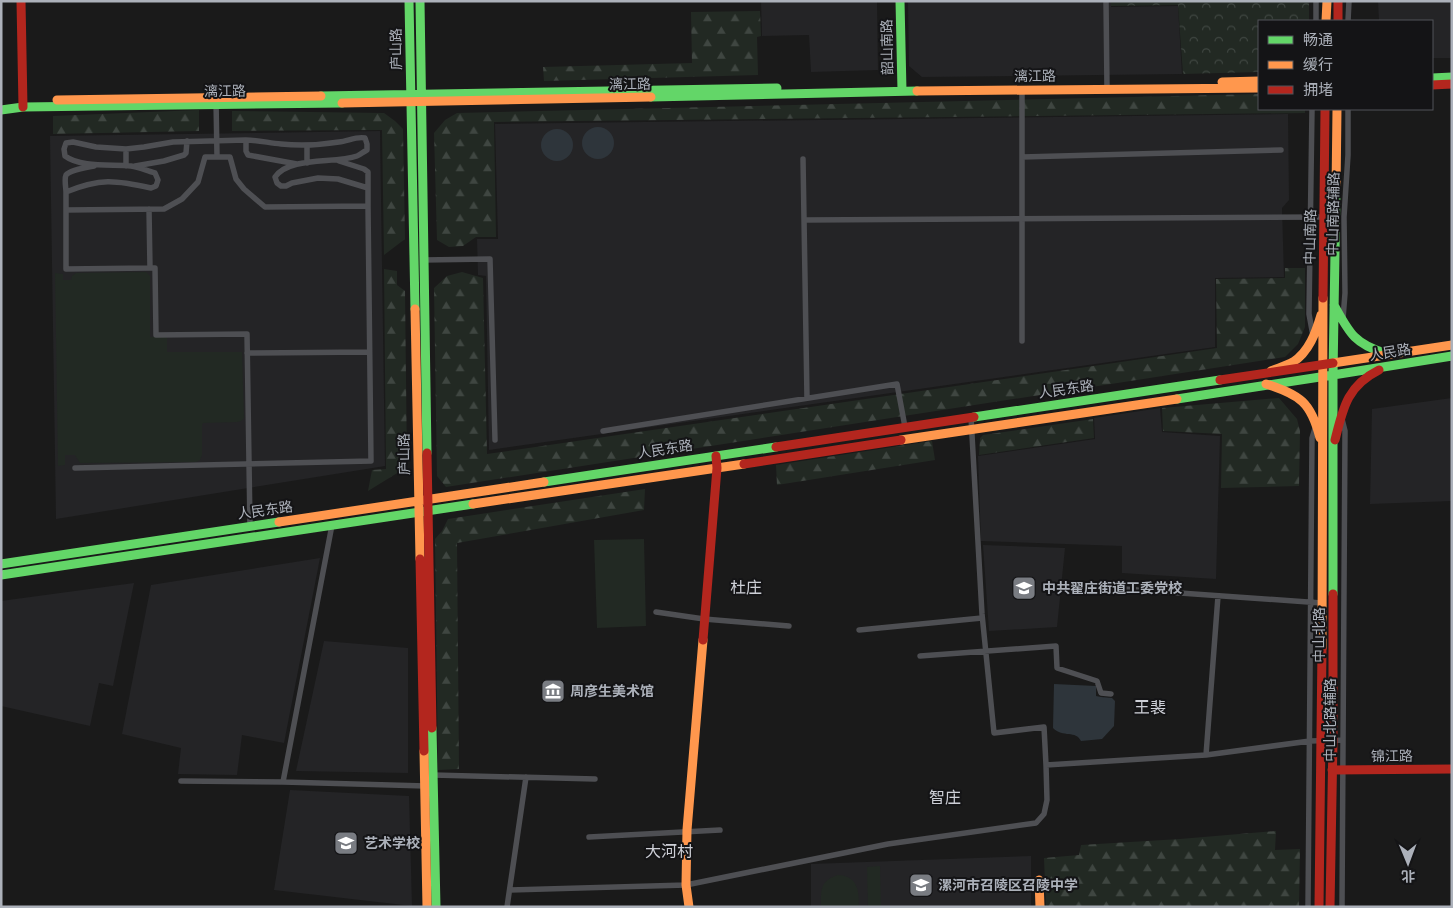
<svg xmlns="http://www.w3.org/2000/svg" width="1453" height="908" viewBox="0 0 1453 908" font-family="'Roboto Condensed','Noto Sans SC',sans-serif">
	<defs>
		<pattern id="forest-firs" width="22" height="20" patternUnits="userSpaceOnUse" patternTransform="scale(1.25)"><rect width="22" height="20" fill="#222923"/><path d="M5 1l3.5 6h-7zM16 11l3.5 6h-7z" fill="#3f4641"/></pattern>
		<pattern id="park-crowns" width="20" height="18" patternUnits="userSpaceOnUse" patternTransform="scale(1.25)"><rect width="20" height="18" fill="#222923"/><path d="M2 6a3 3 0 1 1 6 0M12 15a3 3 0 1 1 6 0" fill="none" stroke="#3f4641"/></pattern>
	</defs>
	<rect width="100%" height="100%" fill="#1a1a1a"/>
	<path fill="#242426" d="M761,1H877L878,70L811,72L809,35L762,36Z
		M908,1H1111V7L1178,6L1182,74L922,77L909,66Z
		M1378,1H1452V58H1432V21H1379Z
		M1288,114L1289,200L1282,208L1284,277L1215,278V347L489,450L486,276L478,275L477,239H498L495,124Z
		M380,131L385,466L56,519L50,136Z
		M1452,398V501L1370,504L1372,409Z
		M1160,408L1162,432L1220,436L1216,579L1122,573V546L981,541L978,456L1095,439L1094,418Z
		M983,545L1065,548L1057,627L989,631Z
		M320,558L284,743L242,735L237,775L178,774L181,748L122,734L151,585Z
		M134,583L113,686L99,683L90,726L1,706V601Z
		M324,641L408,648V773L296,771Z
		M290,790L409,796L412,906L274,890Z
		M1031,856V907H811V864Z"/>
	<path fill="#222923" d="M146,272L150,276V337H167V352H242L244,418L241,421L237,422L203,423L202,425V455L200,460L196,462L80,463L75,455H65V465L58,466L55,273L63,274V280H71L72,276L76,273Z
		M644,539L646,626L597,628L594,540Z
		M880,866L881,907H868L867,867Z
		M838,875C858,876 859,891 859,907H821C821,889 820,881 838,875Z"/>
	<path fill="url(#forest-firs)" d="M760,11L761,36L757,37L758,75L544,81L543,67L692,63L691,12Z
		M1259,94V109H1305V113L494,122L496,237H476L463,246L449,247L437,240L434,133L445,120L457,113Z
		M199,110V131L53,134V116Z
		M232,111L384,113L395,121L403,129L405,239L384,255L382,130L232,131Z
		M1285,268H1305V327L1298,344L1285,357L446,487L437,476L434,288L447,276L462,272L483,278L487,454L1217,348L1216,279L1285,278Z
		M384,269L397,271V285L405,291L407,467L368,491L372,470L386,469Z
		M1279,398L1297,419L1300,431L1299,486L1221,488L1222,434L1163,431L1162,408Z
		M1093,419L1094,438L979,455L980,438L983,435Z
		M932,441L935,460L777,485L776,465Z
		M645,489L644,510L457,543L459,769L438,770L435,539L442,531L448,519Z
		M1276,831L1275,850L1300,849L1299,907H1046L1044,858L1079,855L1081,845L1180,839Z"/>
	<path fill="url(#park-crowns)" d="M1111,1H1309V21H1259V72L1183,74L1178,5L1111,6Z"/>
	<path fill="#2e353b" d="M582 143a16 16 0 1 1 32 0a16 16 0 1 1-32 0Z
		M541 145a16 16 0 1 1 32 0a16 16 0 1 1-32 0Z
		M1054,684L1096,686V696L1101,697L1112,698L1115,701L1114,726L1102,739L1081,741C1076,730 1063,738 1053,728Z"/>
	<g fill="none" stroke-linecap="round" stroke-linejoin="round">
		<path stroke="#4e4f53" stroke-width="5.5" d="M1106,1L1107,89
			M1316,21V1
			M1348,21L1349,1
			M1022,90V341
			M216,101L217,156
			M1312,109L1309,314L1313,336
			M246,140V151L248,155L297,164
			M126,149V166
			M1022,157L1281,150
			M803,159L807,398
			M339,161L364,169L368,172V206
			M307,163V145
			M135,166L164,161L184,155L186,153L187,141
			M66,192C66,188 64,179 66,175C70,170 88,167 94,166
			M66,210V192C100,178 115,180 151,188L156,186L158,180L155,173C147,171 139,167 131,166C112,164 81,168 65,156L64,149L66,143L73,142L96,147L126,149L144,147L173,142L246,140C258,140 269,143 281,144C300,146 320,145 339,142C348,141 357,136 365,138L367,144V150C363,152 360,155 357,156C334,164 290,156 275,177L277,183L281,186H286L292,183L318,178L338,179L368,188
			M804,220L1324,217
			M423,260L490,259L495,440
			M150,268H155L156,335L247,334L250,526
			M1343,319L1345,293L1344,217L1348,155V109
			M247,353L369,352
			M971,417L982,614L994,733L1044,727L1046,765L1206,755L1310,741L1342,740
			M1342,419L1345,431L1342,907
			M603,431L897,384L905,427
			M75,468L371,461L368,206L265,207L244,189L236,179L230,157H205L198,182L182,199L164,209L66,210V269L150,268L149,209
			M1067,585L1322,603
			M656,612L704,619L789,626
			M859,630L982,618
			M920,656L1056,646L1057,668L1097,681L1101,693L1111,694
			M1206,755L1218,596
			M433,775L595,779
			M181,781L283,782L426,786
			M283,782L332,525
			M589,837L720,830
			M510,890L686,885L888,844L1036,823L1044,814L1047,800L1046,765
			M507,907L526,777
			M1308,907L1312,438L1316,425"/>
		<path stroke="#63d668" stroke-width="9" d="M409,1L415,309
			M420,1L427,453
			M900,1L902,91
			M1432,78L1452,77
			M321,96L777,88
			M651,97L917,91
			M1,110L23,107L342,103
			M1334,305C1349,332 1354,344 1385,353
			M1333,375L1452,356
			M1177,399L1333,375
			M974,417L1220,380
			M544,482L776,447
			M1,564L279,522
			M1,575L473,504
			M1333,594V375L1336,190
			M432,728L436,907"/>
		<path stroke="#ff974d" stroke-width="9" d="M1326,21L1327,1
			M1222,82L1259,81
			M917,91L1259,88
			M57,100L321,96
			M342,103L651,97
			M1336,190L1337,109
			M415,309L420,559
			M1333,363L1452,345
			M1271,371C1278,368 1286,366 1293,362C1309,352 1316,332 1321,315
			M1266,384C1300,395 1311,402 1320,438
			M901,440L1177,399
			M473,504L744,464
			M279,522L544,482
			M1322,648L1323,298
			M424,751L427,907
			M1039,880L1040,907
			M689,907L686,885L687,830L703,640"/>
		<path stroke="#b3261e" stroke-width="9" d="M21,1L23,107
			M1338,1V21
			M1432,85L1452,84
			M1323,298L1325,109
			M1220,380L1333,363
			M1335,440C1343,408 1347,386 1379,370
			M776,447L974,417
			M427,453L432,728
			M744,464L901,440
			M420,559L424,751
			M703,640L717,468L716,456
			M1332,770L1452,769
			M1319,907L1322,648
			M1330,907L1333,740V594"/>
	</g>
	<defs>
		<g id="school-square" transform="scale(1.25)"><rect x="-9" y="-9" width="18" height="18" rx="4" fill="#797c82" stroke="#141416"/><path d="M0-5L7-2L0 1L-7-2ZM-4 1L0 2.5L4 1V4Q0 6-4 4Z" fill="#fff"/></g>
		<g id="museum-square" transform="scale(1.25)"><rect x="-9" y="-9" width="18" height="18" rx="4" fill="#797c82" stroke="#141416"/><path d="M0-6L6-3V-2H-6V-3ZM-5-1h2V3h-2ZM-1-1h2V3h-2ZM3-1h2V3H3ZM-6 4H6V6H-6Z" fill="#fff"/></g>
	</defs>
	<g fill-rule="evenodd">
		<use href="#school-square" x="1024" y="588"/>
		<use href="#museum-square" x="553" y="691"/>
		<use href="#school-square" x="346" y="843"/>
		<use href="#school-square" x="921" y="885"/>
	</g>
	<g text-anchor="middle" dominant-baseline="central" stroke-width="4" stroke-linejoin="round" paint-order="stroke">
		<g font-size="14" fill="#acb1ba" stroke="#141416">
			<text transform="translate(887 47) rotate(-91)">韶山南路</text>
			<text transform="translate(396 49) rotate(-91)">庐山路</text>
			<text transform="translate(1035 76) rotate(-1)">漓江路</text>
			<text transform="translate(630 84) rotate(-1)">漓江路</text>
			<text transform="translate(225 91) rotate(-1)">漓江路</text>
			<text transform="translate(1333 214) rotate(-89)">中山南路辅路</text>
			<text transform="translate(1310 237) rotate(-89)">中山南路</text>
			<text transform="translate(1390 352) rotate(-9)">人民路</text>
			<text transform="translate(1066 389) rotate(-8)">人民东路</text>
			<text transform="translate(665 449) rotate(-9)">人民东路</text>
			<text transform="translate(404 454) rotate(-91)">庐山路</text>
			<text transform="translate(265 510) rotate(-8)">人民东路</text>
			<text transform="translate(1319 635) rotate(-90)">中山北路</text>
			<text transform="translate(1330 720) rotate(-90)">中山北路辅路</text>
			<text transform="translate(1392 756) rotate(-1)">锦江路</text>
		</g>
		<g font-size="14" font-weight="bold" fill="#acb1ba" stroke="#141416" text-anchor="start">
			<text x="1042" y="588">中共翟庄街道工委党校</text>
			<text x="570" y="691">周彦生美术馆</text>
			<text x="364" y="843">艺术学校</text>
			<text x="938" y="885">漯河市召陵区召陵中学</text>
		</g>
		<g font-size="16" fill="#cdcfd6" stroke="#141416">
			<text x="746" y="587">杜庄</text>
			<text x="1150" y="707">王裴</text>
			<text x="945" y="797">智庄</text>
			<text x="669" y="851">大河村</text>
		</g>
	</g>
	<rect width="1453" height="908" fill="none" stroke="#acb1ba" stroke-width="5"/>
	<rect x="1258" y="20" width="175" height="90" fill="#141416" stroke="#515358"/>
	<rect x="1268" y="36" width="25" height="8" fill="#63d668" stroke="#515358"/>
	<text x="1303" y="45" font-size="15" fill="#acb1ba">畅通</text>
	<rect x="1268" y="61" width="25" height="8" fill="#ff974d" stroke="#515358"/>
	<text x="1303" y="70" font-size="15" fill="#acb1ba">缓行</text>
	<rect x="1268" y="86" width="25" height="8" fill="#b3261e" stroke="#515358"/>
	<text x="1303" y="95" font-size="15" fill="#acb1ba">拥堵</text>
	<g transform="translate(1408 863) rotate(179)" stroke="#141416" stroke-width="4" paint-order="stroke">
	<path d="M0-4L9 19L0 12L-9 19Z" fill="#acb1ba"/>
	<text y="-8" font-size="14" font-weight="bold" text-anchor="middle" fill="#acb1ba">北</text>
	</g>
</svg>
